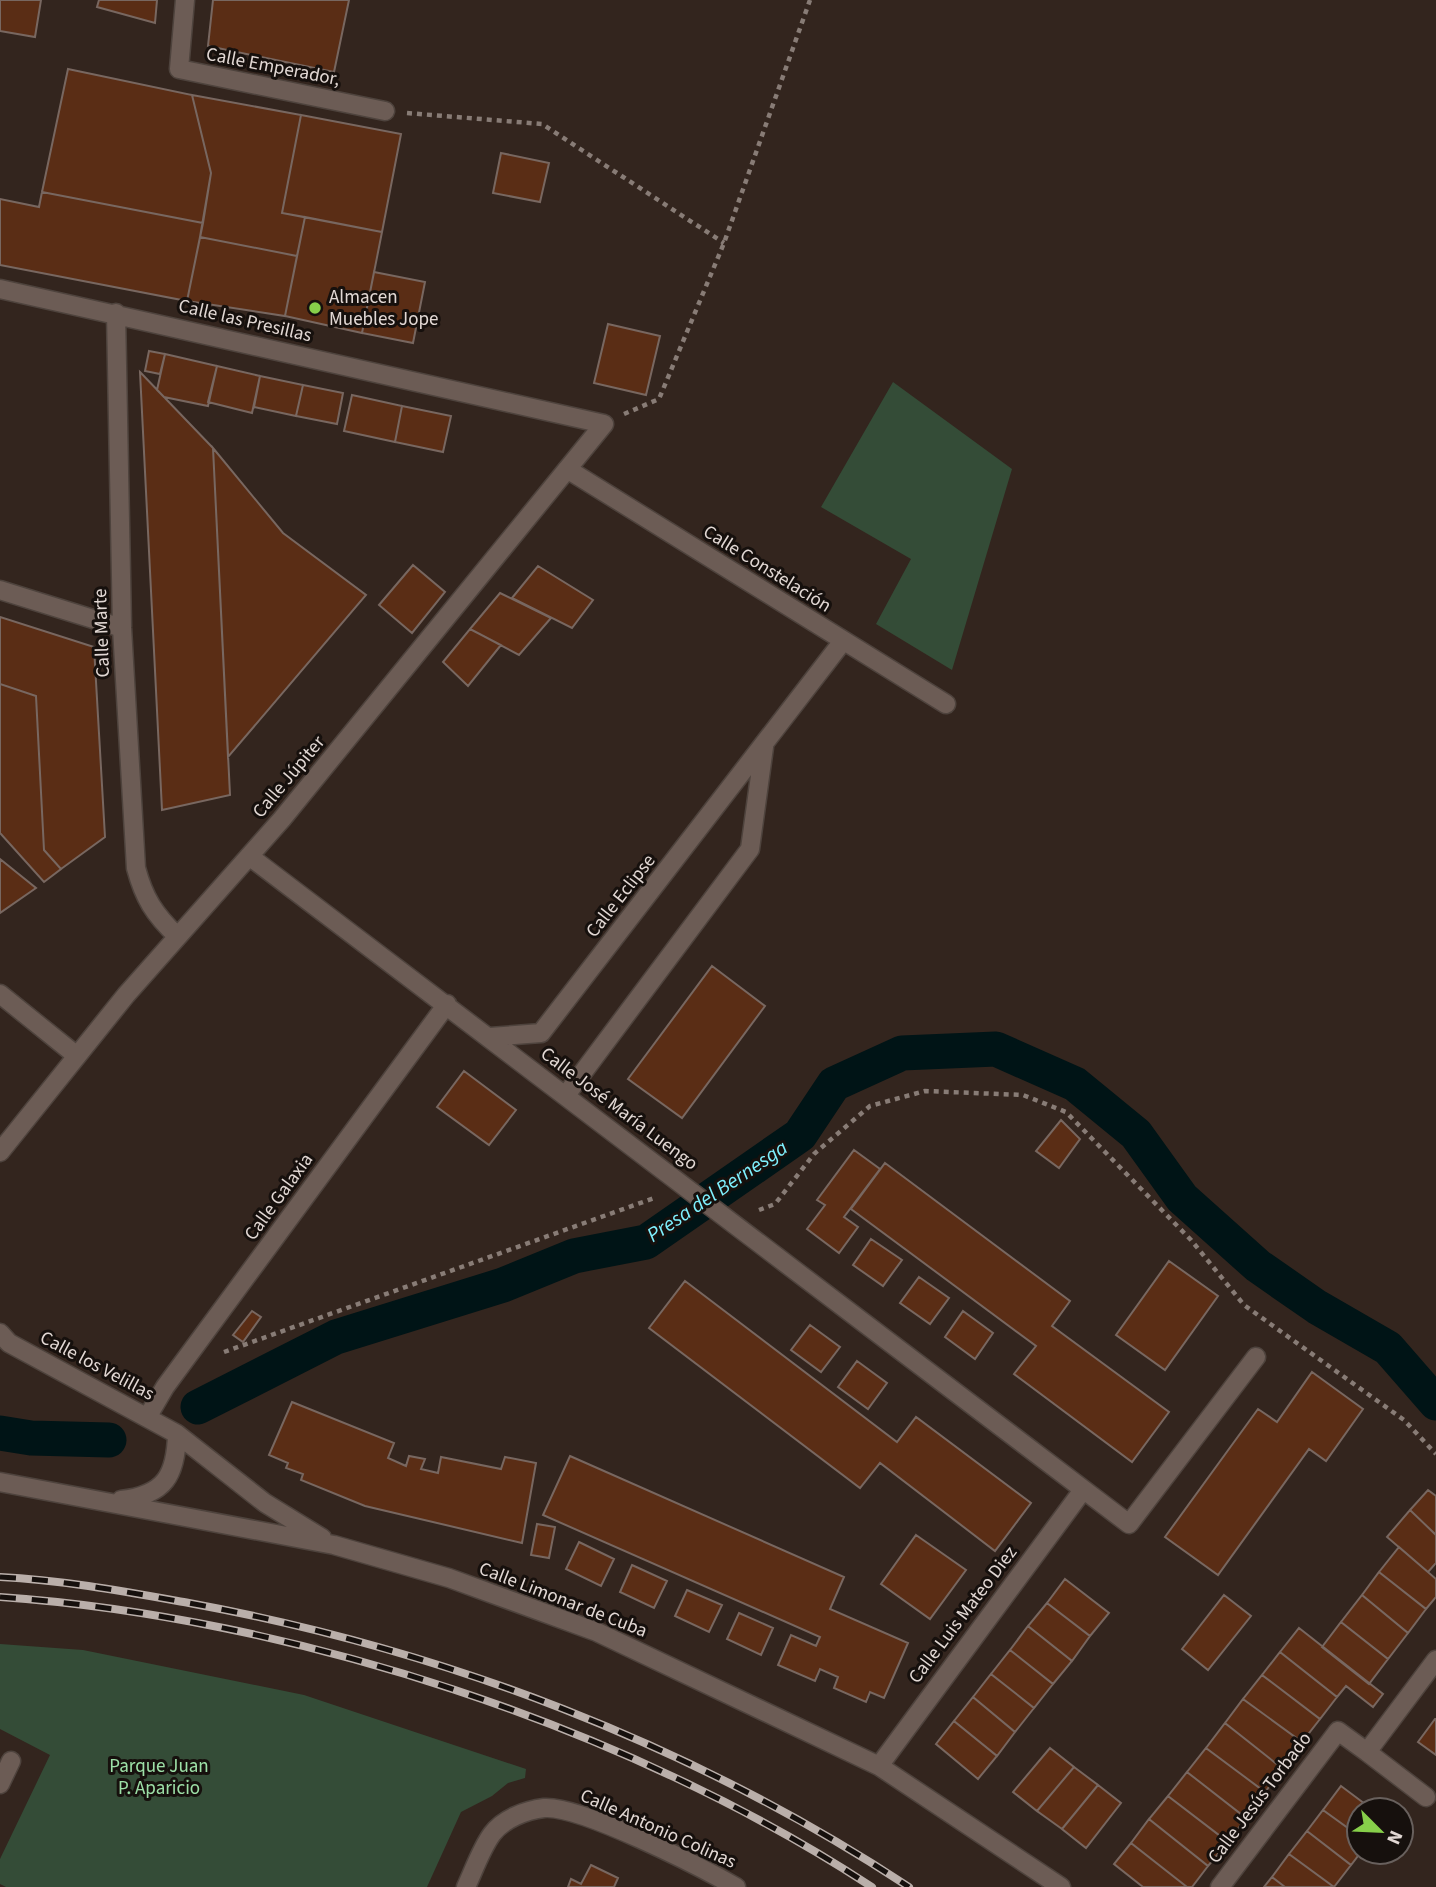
<svg xmlns="http://www.w3.org/2000/svg" width="1436" height="1887" viewBox="0 0 1436 1887" font-family="'Source Sans 3',sans-serif">
	<rect width="100%" height="100%" fill="#33251e"/>
	<path fill="#344c37" d="M893,382L1012,469L952,670L876,624L911,559L821,507Z
		M0,1644L83,1650L304,1695L526,1769L525,1778L508,1783L492,1796L461,1812L427,1887H6L0,1884V1859L50,1755L0,1729Z"/>
	<g fill="none" stroke-linecap="round" stroke-linejoin="round">
		<path stroke="#001416" stroke-width="35" d="M198,1407L336,1337L503,1285L574,1256L646,1242L800,1135L834,1084L902,1053L996,1049L1075,1084L1136,1134L1182,1198L1258,1266L1317,1307L1388,1348L1436,1403
			M0,1433L31,1438L109,1440"/>
	</g>
	<path fill="#5a2d15" stroke="#786760" stroke-width="2" d="M0,0H41L35,37L0,31Z
		M99,0H157L155,23L97,7Z
		M213,0H349L334,72L208,46Z
		M68,69L192,95L211,173L203,223L42,192Z
		M192,95L301,115L282,213L305,217L297,256L200,237L211,173Z
		M301,115L401,134L382,232L282,213Z
		M501,153L549,163L540,202L493,193Z
		M42,192L203,223L187,301L0,265V199L39,207Z
		M305,217L382,232L362,333L285,316Z
		M200,237L297,256L285,316L187,301Z
		M374,272L425,282L413,343L362,333Z
		M608,324L660,336L646,395L594,383Z
		M149,351L165,354L160,374L145,371Z
		M165,354L217,366L208,406L164,397L157,390Z
		M217,366L260,376L252,413L208,402Z
		M140,372L213,448L230,795L162,810Z
		M260,376L303,385L296,416L254,407Z
		M303,385L343,393L337,424L296,416Z
		M352,395L402,406L395,442L344,431Z
		M402,406L451,416L443,452L395,442Z
		M213,448L283,533L366,595L228,757Z
		M413,565L445,592L412,633L379,605Z
		M538,566L593,600L572,628L512,598Z
		M500,593L551,618L519,655L470,629Z
		M0,617L94,647L105,837L61,869L44,850L36,696L0,684Z
		M470,629L501,645L468,686L443,662Z
		M0,684L36,696L44,850L61,869L44,882L0,833Z
		M0,859L36,888L0,913Z
		M712,966L765,1006L682,1118L628,1079Z
		M464,1071L516,1110L489,1145L437,1107Z
		M1061,1120L1080,1139L1059,1168L1036,1151Z
		M854,1150L880,1169L844,1217L858,1227L839,1253L807,1229L825,1205L817,1200Z
		M885,1163L1070,1301L1052,1326L1169,1412L1132,1462L1014,1374L1036,1346L851,1209Z
		M871,1239L902,1260L883,1286L853,1265Z
		M1169,1261L1218,1296L1165,1370L1116,1335Z
		M919,1277L949,1298L930,1324L900,1303Z
		M685,1281L897,1442L916,1417L1031,1503L995,1551L880,1463L860,1488L649,1328Z
		M252,1311L261,1317L243,1342L233,1335Z
		M963,1311L993,1333L975,1359L945,1337Z
		M810,1325L840,1347L821,1372L791,1350Z
		M857,1361L887,1383L868,1409L838,1387Z
		M1312,1372L1363,1409L1326,1461L1309,1449L1218,1575L1165,1537L1258,1409L1277,1422Z
		M292,1402L394,1443L388,1458L406,1466L409,1456L425,1459L421,1469L438,1473L441,1457L501,1469L505,1457L536,1463L522,1543L365,1506L301,1480L303,1474L286,1468L288,1463L269,1455Z
		M570,1456L844,1577L830,1609L908,1643L884,1698L870,1692L866,1702L834,1688L838,1677L820,1669L815,1681L778,1665L791,1635L816,1646L820,1637L543,1515Z
		M1428,1490L1436,1496V1535L1410,1510Z
		M1410,1510L1436,1535V1563L1428,1572L1387,1537Z
		M537,1524L555,1527L549,1558L531,1555Z
		M916,1535L966,1570L930,1619L881,1584Z
		M579,1542L614,1559L601,1586L566,1569Z
		M1399,1547L1436,1579V1597L1426,1609L1379,1572Z
		M632,1565L667,1581L654,1608L620,1592Z
		M1379,1572L1426,1609L1408,1633L1362,1595Z
		M1065,1579L1109,1613L1090,1636L1047,1603Z
		M687,1590L722,1605L709,1632L675,1616Z
		M1224,1595L1251,1616L1208,1670L1182,1649Z
		M1362,1595L1408,1633L1388,1659L1341,1622Z
		M1047,1603L1090,1636L1072,1661L1028,1626Z
		M739,1613L773,1628L761,1655L727,1639Z
		M1341,1622L1388,1659L1369,1684L1322,1647Z
		M1028,1626L1072,1661L1053,1684L1010,1650Z
		M1299,1628L1383,1694L1373,1707L1346,1686L1337,1697L1280,1652Z
		M1010,1650L1053,1684L1034,1708L991,1674Z
		M1280,1652L1337,1697L1320,1719L1262,1675Z
		M991,1674L1034,1708L1015,1732L973,1697Z
		M1262,1675L1320,1719L1302,1742L1243,1699Z
		M973,1697L1015,1732L997,1756L954,1721Z
		M1243,1699L1302,1742L1283,1769L1225,1723Z
		M1435,1719H1436V1755L1418,1742Z
		M954,1721L997,1756L978,1779L936,1744Z
		M1225,1723L1283,1769L1265,1792L1206,1748Z
		M1050,1748L1074,1767L1037,1811L1013,1792Z
		M1206,1748L1265,1792L1246,1818L1187,1772Z
		M1074,1767L1098,1785L1062,1829L1037,1811Z
		M1187,1772L1246,1818L1228,1842L1168,1796Z
		M1098,1785L1121,1803L1086,1848L1062,1829Z
		M1341,1786L1373,1810H1359V1836L1323,1810Z
		M1168,1796L1228,1842L1208,1866L1149,1819Z
		M1323,1810L1359,1836L1361,1852L1351,1865L1307,1831Z
		M1149,1819L1208,1866L1192,1887H1187L1131,1843Z
		M1307,1831L1351,1865L1334,1887L1289,1854Z
		M1131,1843L1187,1887H1143L1114,1864Z
		M1289,1854L1334,1887H1285L1272,1877Z
		M591,1865L618,1878L614,1887H568L571,1879L581,1884Z
		M1272,1877L1285,1887H1264Z"/>
	<g fill="none" stroke-linecap="round" stroke-linejoin="round">
		<g stroke="#4e433d" stroke-width="21">
			<path id="street" d="M185,0L179,69L385,111
				M0,289L604,424L282,819L126,995L0,1152
				M116,313L122,628L136,868C144,898 154,914 177,936
				M567,469L946,704
				M0,590L122,628
				M249,856L1129,1524L1256,1357
				M0,994L77,1056
				M490,1037L541,1033L843,641
				M566,1095L750,849L764,747
				M0,1333L9,1343L177,1434L265,1503L322,1538
				M148,1416L165,1387L447,1004
				M0,1482L334,1545L449,1578L597,1632L879,1766L1061,1887
				M121,1500C165,1495 176,1475 177,1434
				M1367,1752L1426,1797
				M879,1766L1083,1490
				M0,1784L11,1761
				M466,1887C474,1870 481,1849 492,1834C503,1819 526,1810 544,1808C580,1805 701,1867 736,1887
				M1220,1887L1338,1731L1367,1752L1436,1660"/>
		</g>
		<path stroke="#887c76" stroke-width="4.5" stroke-dasharray="5 5" stroke-linecap="butt" d="M407,113L542,124L724,243
			M624,414L659,399L724,243L810,0
			M759,1210L775,1204L814,1154L870,1106L925,1091L1023,1095L1066,1112L1191,1240L1244,1305L1404,1420L1436,1454
			M224,1352L657,1197"/>
		<use href="#street" stroke="#6c5c55" stroke-width="18"/>
		<g stroke="#baafaa" stroke-width="8">
			<path id="rail" d="M0,1577C63,1580 127,1592 189,1603C445,1650 691,1744 909,1887
				M0,1597C291,1617 628,1727 872,1887"/>
		</g>
		<use href="#rail" stroke="#16100d" stroke-width="5" stroke-dasharray="16" stroke-linecap="butt"/>
	</g>
	<circle fill="#87cf4a" stroke="#16100d" stroke-width="2.5" cx="315" cy="308" r="7"/>
	<g text-anchor="middle" dominant-baseline="central" stroke-width="6" stroke-linejoin="round" paint-order="stroke">
		<g font-size="19" fill="#e2d8d4" stroke="#16100d">
			<text transform="translate(273 67) rotate(11)">Calle Emperador,</text>
			<text transform="translate(245 321) rotate(13)">Calle las Presillas</text>
			<text transform="translate(767 569) rotate(32)">Calle Constelación</text>
			<text transform="translate(102 633) rotate(-92)">Calle Marte</text>
			<text transform="translate(289 777) rotate(-50)">Calle Júpiter</text>
			<text transform="translate(621 896) rotate(-52)">Calle Eclipse</text>
			<text transform="translate(619 1109) rotate(37)">Calle José María Luengo</text>
			<text transform="translate(279 1197) rotate(-54)">Calle Galaxia</text>
			<text transform="translate(97 1366) rotate(28)">Calle los Velillas</text>
			<text transform="translate(563 1600) rotate(21)">Calle Limonar de Cuba</text>
			<text transform="translate(963 1615) rotate(-53)">Calle Luis Mateo Diez</text>
			<text transform="translate(1260 1798) rotate(-53)">Calle Jesús Torbado</text>
			<text transform="translate(658 1829) rotate(24)">Calle Antonio Colinas</text>
		</g>
		<g font-size="19" fill="#e2d8d4" stroke="#16100d" text-anchor="start">
			<text x="329" y="297">Almacen<tspan x="329" dy="22">Muebles Jope</tspan></text>
		</g>
		<g font-size="19" fill="#9de0a7" stroke="#16100d">
			<text x="159" y="1766">Parque Juan<tspan x="159" dy="22">P. Aparicio</tspan></text>
		</g>
		<g font-size="21" font-style="italic" fill="#7ff0fe" stroke="#16100d">
			<text transform="translate(717 1191) rotate(-34)">Presa del Bernesga</text>
		</g>
	</g>
	<g transform="translate(1380 1831) rotate(114)"><circle r="33" fill="#16100d" stroke="#68605d" stroke-width="2"/>
	<path d="M0-5L12 26L0 18L-12 26Z" fill="#87cf4a"/>
	<text y="-10" font-size="19" font-weight="bold" text-anchor="middle" fill="#e2d8d4">N</text>
	</g>
</svg>
